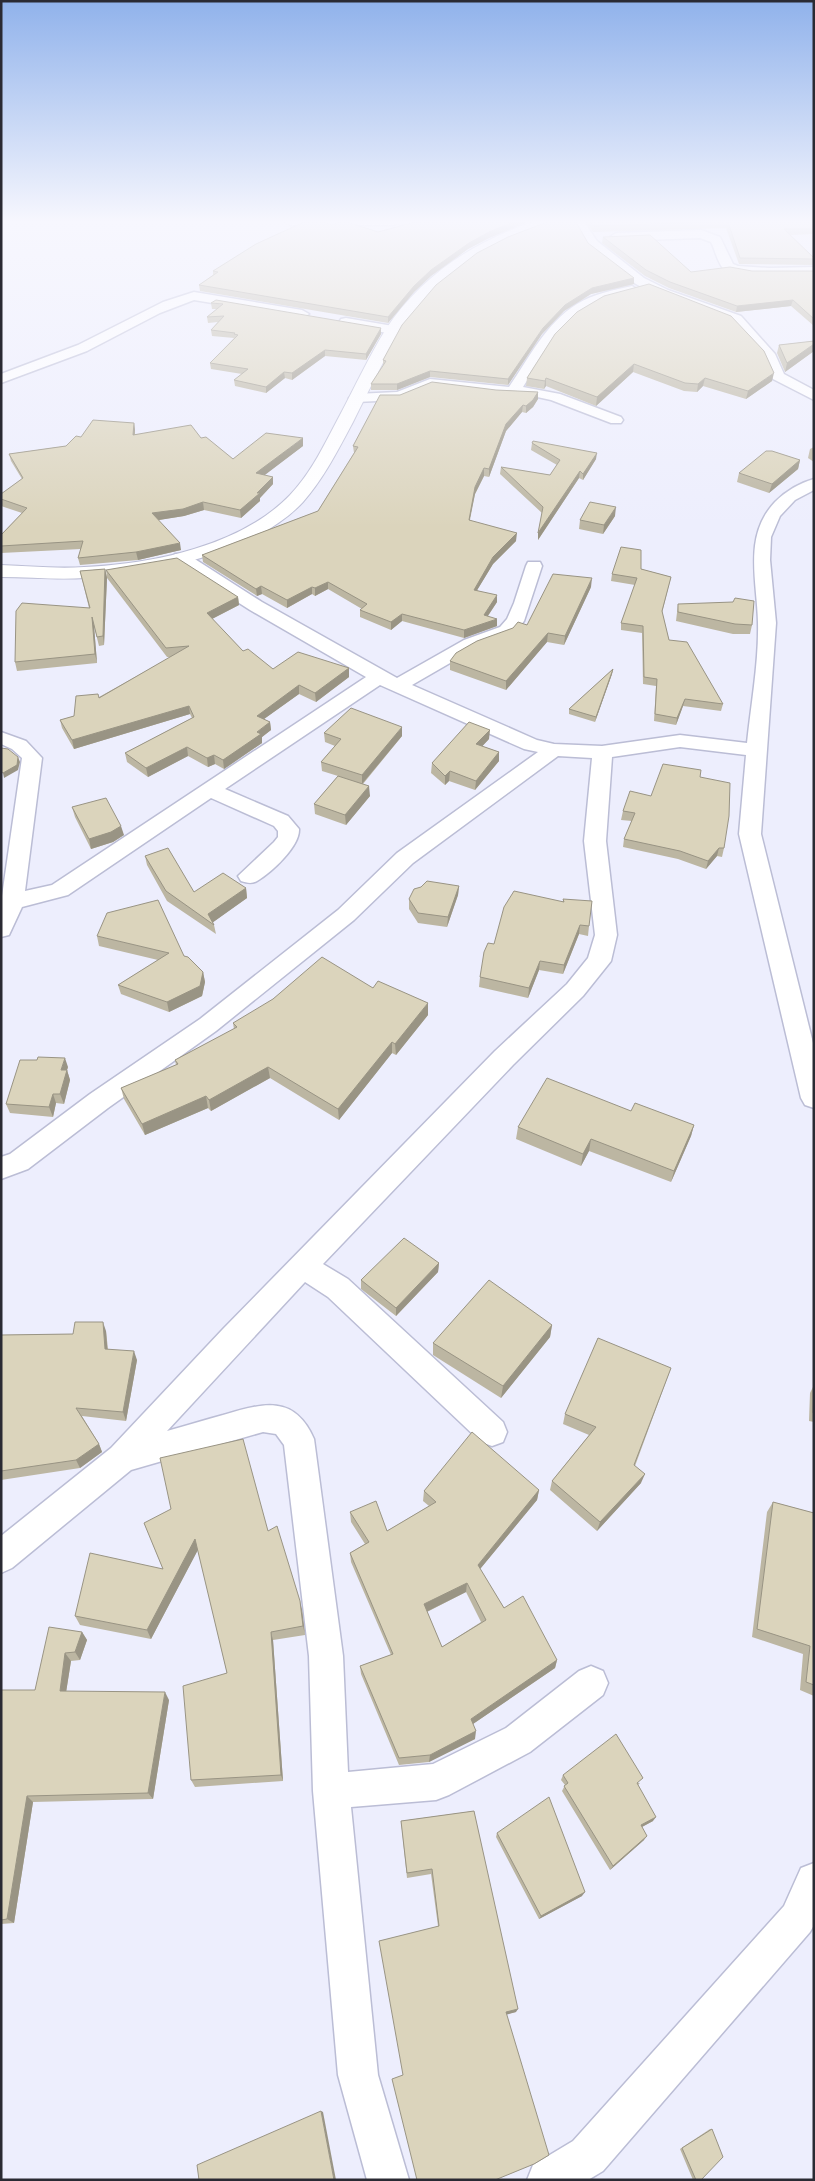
<svg xmlns="http://www.w3.org/2000/svg" width="815" height="2181" viewBox="0 0 815 2181" font-family="Lato,sans-serif">
	<rect width="100%" height="100%" fill="#edeefd"/>
	<g fill="none" stroke-linecap="round" stroke-linejoin="round">
		<g stroke="#bbbdd5" stroke-width="3">
			<path id="minor" d="M285,222H399L394,225H290Z
				M572,222H584L597,241L644,278L668,290L741,316L775,354L784,374L814,390V400L773,379L764,358L731,322L658,296L636,284L589,247Z
				M701,230L720,237L733,264L738,266L769,268L814,267V275C796,275 733,281 722,267C717,260 715,250 711,242L700,238L616,241L610,237L616,233Z
				M632,286L638,290L636,293C566,310 561,330 523,387L560,394L621,417L623,420L621,423H611L551,400L528,395H496L432,387L399,400L356,402L349,398L356,394L397,392L430,379L509,387C529,358 546,323 577,304C593,294 614,290 632,286Z
				M194,292L302,310L309,314L302,318L194,300L160,313L87,351L1,383V374L78,345L163,302Z
				M346,318L393,326L400,330L393,334L341,325L339,322L341,319Z
				M814,479V490L795,500L780,516L771,537L770,560L776,623L761,834L814,1047V1108L805,1105L801,1098L739,834L746,755L680,747L612,757L606,841L617,935L611,961L583,996L513,1065L323,1264L348,1279L503,1422L507,1432L503,1442L492,1446L481,1442L328,1297L305,1282L167,1431C186,1426 204,1420 223,1415C261,1404 294,1393 314,1439L343,1656L348,1772L433,1764L506,1728L579,1671L591,1666L603,1671L608,1683L603,1695L530,1752L449,1795L436,1800L351,1807L378,2075L409,2180H367L338,2075L313,1791L309,1656L284,1445L276,1434L263,1432L131,1470L12,1568L1,1573V1536L111,1448L223,1329L495,1051L567,984L588,958L595,935L584,841L592,758L558,756L413,863L354,920L216,1031L108,1108L28,1169L1,1179V1157L10,1154L90,1094L200,1019L338,910L397,853L538,752L524,749L380,685L225,789L288,816L299,829C300,846 272,872 257,881C252,884 247,883 241,881L238,876L274,842L278,837V831L274,826L211,798L68,895L22,907L9,935L1,937V903L22,758L12,749L1,744V732L26,741L42,758L25,891L52,885L366,677L250,610L175,562L173,558L175,554H187L262,602L397,678L464,640L500,627L507,619L514,603L526,566L528,562H540L542,566L524,621L512,635L476,648L412,685L537,740L554,744L602,746L680,735L747,743C751,704 759,662 758,622C757,580 743,536 775,502C785,492 799,483 814,479Z
				M814,1863V1925L810,1932L603,2171L588,2180H527L533,2165L573,2141L784,1906L801,1868Z"/>
		</g>
		<g stroke="#bbbdd5" stroke-width="2">
			<path id="major" d="M533,222H553C546,230 519,236 507,241C463,260 428,292 400,330C384,361 368,391 353,422C338,450 324,478 303,502C255,554 152,574 85,578C57,580 29,577 1,577V565C29,566 57,569 84,567C152,564 241,546 290,495C312,472 325,443 340,415C355,387 369,356 386,329C420,277 474,241 533,222Z"/>
		</g>
		<use href="#minor" fill="#fff" fill-rule="evenodd"/>
		<use href="#major" fill="#fff" fill-rule="evenodd"/>
	</g>
	<path fill="#bcb6a2" fill-rule="evenodd" d="M415,222H527L489,238L468,249L431,276L414,292L388,323L200,291L199,285L213,275V271L332,225L378,232Z
		M586,222H813L814,224V234L790,235L814,258V265L739,264L726,228L593,232Z
		M546,223L588,243L634,284L591,294L564,311L542,334L508,385L430,377L397,390H371V384L383,366V360Z
		M603,237L691,272L814,271V326L791,306L736,312L669,288L645,276L602,243Z
		M211,303L381,328V334L366,360L325,356L292,380L285,378L266,393L235,386L234,380L242,374L211,369L210,363L234,338L212,336L211,330L218,322L208,323L207,317L217,309H212Z
		M555,334L772,381L746,399L703,386L697,392L684,391L633,372L596,406L546,386L544,389L526,386L527,378Z
		M814,341V351L785,372L777,353L779,345Z
		M496,390L538,392V399L533,407L526,413L522,412L506,431L489,477L484,476L475,494L470,520L516,541L493,564L477,590L497,602L488,616L497,626L464,638L402,621L391,630L360,617V610L362,609L328,589L315,596L312,594L287,608L262,594L257,596L203,562L202,555L318,511L354,453L353,446L400,395Z
		M134,423L135,430V434L201,438L233,459L303,446L264,475L273,484L260,498V501L241,518L204,510L184,516L158,520L181,550L138,560L80,565L78,558L81,549L1,553V535L22,513L1,506V494L22,479L11,461L9,454L66,446L81,437Z
		M532,443L596,459L583,480L579,478L538,540L542,513L500,474L501,467L550,475L557,465L531,450Z
		M814,447V462L808,458L810,449Z
		M800,460L798,469L769,493L737,482L739,473Z
		M615,516L603,534L579,529L580,520Z
		M105,569L107,578L104,645L99,646L94,626L97,663L17,671L15,662L89,608L80,571Z
		M641,569L671,577L662,613L669,640L723,704L721,711L683,706L676,725L654,721L656,686L643,684L642,633L621,630V623L635,585L611,581L612,574Z
		M106,570L238,597L239,605L212,619L243,651L273,669L349,668V677L316,702L299,694L264,719L270,722L271,730L262,737V743L224,769L215,764L208,767L188,756L148,777L127,762L125,753L192,718L190,714L74,749L62,728L60,720L74,716L99,697L171,657H167L107,578Z
		M591,587L564,645L547,642L506,690L450,670V661L527,625Z
		M678,604L752,625L750,634H733L676,621Z
		M613,669L612,674L595,722L569,714V709Z
		M324,733L402,736L363,784L370,796L346,825L315,814L314,804L338,776L322,771L321,762L335,746L325,742Z
		M489,739L482,746L499,752V761L475,790L449,781L445,785L431,773L432,763Z
		M700,777L724,848L722,857L717,856L706,869L678,859L623,847L624,839L632,821L621,820L623,811L651,796Z
		M72,807L124,835L113,842L91,849L75,817Z
		M145,856L194,892L246,888L247,898L213,922L214,925L216,934L167,901L147,865Z
		M459,886L458,895L447,927L418,923L409,909V899Z
		M563,899L589,926L588,936L579,934L563,974L539,970L528,998L479,987L480,977L494,944L563,901Z
		M97,936L184,956L203,972L205,982L202,996L169,1012L121,994L118,985L158,960L99,946Z
		M373,988L428,1015L396,1055L392,1053L339,1120L270,1078L211,1111L208,1108L145,1135L124,1099L121,1088L176,1065L175,1060L234,1029L233,1023Z
		M68,1067L67,1070L70,1080L64,1104L56,1103L53,1117L10,1113L6,1104Z
		M631,1111L694,1125L691,1136L671,1182L589,1151L581,1166L516,1139L518,1127Z
		M439,1263L438,1272L396,1316L361,1289V1280Z
		M552,1325L550,1337L501,1398L433,1355V1343Z
		M106,1331L108,1349L137,1360L126,1421L82,1416L99,1444L102,1452L80,1468L1,1480V1335L73,1334Z
		M671,1368L635,1466L641,1483L597,1531L550,1490L552,1481L589,1435L563,1424L565,1414Z
		M814,1385V1422L809,1421L810,1393Z
		M539,1490L537,1500L480,1569L504,1608L557,1660L555,1668L473,1724L475,1739L429,1762L399,1765L361,1674L360,1666L391,1655L351,1562L350,1553L365,1544L351,1522L350,1512L387,1531L429,1506L423,1501L424,1491ZM466,1592L481,1622L442,1647L427,1612Z
		M773,1502L814,1513V1696L800,1690L803,1654L752,1637L767,1512Z
		M144,1523L268,1531L302,1610L305,1635L273,1640L283,1781L195,1787L191,1780L227,1673L198,1549L151,1639L80,1625L75,1616L163,1569Z
		M82,1632L87,1640L80,1660L71,1661L66,1692L169,1700L153,1799L33,1802L14,1923L1,1924V1690H35Z
		M563,1775L640,1783L638,1785L653,1821L642,1827L644,1840L610,1870L562,1791L565,1785L561,1780Z
		M474,1811L516,2012L507,2014L403,2075L438,1926L431,1874L407,1878L401,1821Z
		M497,1833L582,1896L539,1919L496,1837Z
		M710,2129H712L701,2180H693L680,2149Z"/>
	<path fill="#999484" d="M513,222H527L489,238L468,249L431,276L414,292L388,323V317L414,286L431,270L469,243L489,232Z
		M634,278V284L591,294L564,311L542,334L508,385V379L543,328L565,305L592,288Z
		M793,300L791,306L736,312L737,306Z
		M381,328V334L366,360V354Z
		M814,344V351L785,372L787,363Z
		M325,350V356L292,380V373Z
		M634,364L633,372L596,406L597,397Z
		M430,371V377L397,390V384Z
		M284,372L285,378L266,393V387Z
		M774,373L772,381L746,399L748,391Z
		M546,378V386L544,389L545,381Z
		M705,378L703,386L697,392L698,384Z
		M538,392V399L533,407L526,413V406Z
		M523,405L522,412L506,431L489,477V469L506,424Z
		M134,423L135,430L134,442L133,435Z
		M303,438V446L257,481L256,473Z
		M597,453L596,459L583,480V474Z
		M800,460L798,469L769,493L772,484Z
		M484,468V476L475,494L468,527L469,520L475,487Z
		M580,471L579,478L538,540V533Z
		M273,477V484L260,498V501L241,518L240,510Z
		M203,502L204,510L184,516L153,521L152,513Z
		M616,507L615,516L603,534L604,525Z
		M517,533L516,541L493,564L473,597L474,590L493,557Z
		M180,543L181,550L138,560L136,552Z
		M105,569L107,578L104,645L103,636Z
		M592,578L591,587L564,645L565,636Z
		M328,582V589L315,596V588Z
		M261,586L262,594L257,596L256,589Z
		M312,587V594L287,608V600Z
		M497,595V602L483,623L484,615Z
		M238,597L239,605L208,621L207,613Z
		M402,614V621L391,630V622Z
		M92,617L94,626L97,663L95,654Z
		M497,619V626L464,638V630Z
		M548,633L547,642L506,690V681Z
		M349,668V677L316,702L315,693Z
		M613,669L612,674L595,722L596,717Z
		M299,685V694L257,724V716Z
		M685,699L683,706L676,725L677,718Z
		M189,706L190,714L74,749L72,740Z
		M270,722L271,730L262,737V743L224,769L223,760Z
		M402,727V736L362,784V775Z
		M490,730L489,739L476,753V744Z
		M187,747L188,756L148,777L146,768Z
		M499,752V761L475,790L476,781Z
		M214,755L215,764L208,767L207,758Z
		M18,757L20,762L18,770L4,778L3,773Z
		M450,771L449,781L445,785V776Z
		M369,786L370,796L346,825L345,815Z
		M121,826L124,835L113,842L91,849L89,839Z
		M719,848L717,856L706,869L708,861Z
		M459,886L458,895L447,927L448,917Z
		M246,888L247,898L212,923L208,914Z
		M580,925L579,934L563,974L564,965Z
		M540,961L539,970L528,998L529,988Z
		M203,972L205,982L202,996L169,1012L167,1002Z
		M428,1003V1015L396,1055L395,1044Z
		M392,1042V1053L339,1120L338,1109Z
		M65,1058L68,1067L64,1079L61,1070Z
		M268,1067L270,1078L211,1111L209,1100Z
		M67,1070L70,1080L64,1104L60,1094Z
		M53,1094L56,1103L53,1117L49,1107Z
		M206,1096L208,1108L145,1135L142,1124Z
		M694,1125L691,1136L671,1182L674,1171Z
		M591,1139L589,1151L581,1166L583,1154Z
		M439,1263L438,1272L396,1316V1308Z
		M103,1322L106,1331L108,1358L105,1349Z
		M552,1325L550,1337L501,1398L503,1386Z
		M134,1351L137,1360L126,1421L123,1412Z
		M99,1444L102,1452L80,1468L76,1460Z
		M645,1474L641,1483L597,1531L600,1522Z
		M539,1490L537,1500L476,1574L478,1565Z
		M195,1539L199,1548L151,1639L147,1630Z
		M467,1583L466,1592L424,1613V1604Z
		M300,1601L302,1610L305,1635L303,1626Z
		M82,1632L87,1640L80,1660L75,1652Z
		M271,1632L273,1640L283,1781L281,1775Z
		M65,1653L71,1661L65,1699L60,1691Z
		M557,1660L555,1668L470,1726L471,1719Z
		M165,1692L169,1700L153,1799L148,1793Z
		M476,1731L475,1739L429,1762L430,1755Z
		M27,1796L33,1802L14,1923L7,1919Z
		M656,1817L653,1821L638,1829L641,1825Z
		M647,1836L644,1840L610,1870L613,1866Z
		M585,1892L582,1896L539,1919L541,1916Z
		M518,2009L516,2012L505,2015L506,2012Z
		M321,2111L323,2112L336,2180H334Z"/>
	<path fill="#dbd4bc" stroke="#999484" fill-rule="evenodd" d="M304,222H324L332,225L339,222H347L378,232L415,222H513L489,232L469,243L431,270L414,286L388,317L199,285L218,272L213,271L256,244Z
		M547,222H576L588,243L634,278L592,288L565,305L543,328L508,379L430,371L397,384H371L386,361L383,360L402,325L436,285L477,253L508,237Z
		M591,222H709L594,226Z
		M728,222H813L814,224V229H784L814,258V259L740,258Z
		M650,235L691,272L730,267L752,271H814V319L793,300L737,306L670,282L646,270L603,237Z
		M649,284L731,316L764,351L774,373L748,391L705,378L698,384L685,383L634,364L597,397L546,378L545,381L527,378L555,334L577,312L604,296Z
		M216,300L381,328L366,354L325,350L292,373L284,372L266,387L234,380L248,369L210,363L238,335L234,334L235,333L211,330L224,316L207,317L223,304L211,303Z
		M814,341V344L787,363L779,345Z
		M432,382L496,390L538,392L533,400L526,406L523,405L506,424L489,469L484,468L475,487L469,520L517,533L493,557L474,590L497,595L484,615L497,619L464,630L402,614L391,622L360,610L367,604L328,582L315,588L312,587L287,600L261,586L256,589L202,555L318,511L358,447L353,446L380,395H400Z
		M93,420L134,423L133,435L191,425L201,438L206,437L233,459L266,433L303,438L256,473L273,477L257,493H260L240,510L203,502L183,509L152,513L180,543L136,552L78,558L83,541L1,546V535L27,508L1,499V494L23,478L9,454L66,446L76,436L81,437Z
		M533,441L597,453L583,474L580,471L538,533L543,507L501,467L550,475L560,460L532,443Z
		M766,451H772L800,460L772,484L739,473Z
		M590,502L616,507L604,525L580,520Z
		M621,547L641,550V569L671,577L662,611L669,640L687,642L723,704L685,699L677,718L655,714L657,679L644,677L643,626L621,623L637,578L612,574Z
		M177,558L238,597L207,613L243,651L248,649L273,669L298,652L349,668L315,693L299,685L257,716L270,722L257,732L261,734L223,760L214,755L207,758L187,747L146,768L125,753L194,717L189,706L72,740L60,720L74,716L76,696L98,694L99,698L189,646L166,648L106,570Z
		M105,569L103,636L97,637L92,617L95,654L15,662L16,611L22,603L90,608L80,571Z
		M553,574L592,578L565,636L548,633L506,681L450,661L456,653L477,641L513,628L518,622L527,625Z
		M735,598L754,601L752,625L735,624L678,612V604L733,602Z
		M613,669L596,717L569,709Z
		M351,708L402,727L362,775L321,762L341,739L324,733Z
		M469,722L490,730L476,744L499,752L476,781L450,771L445,776L432,763Z
		M1,748L8,749L18,757L17,765L3,773L1,772Z
		M663,764L701,770L700,777L730,783L729,816L724,848H719L708,861L680,851L624,839L635,813L623,811L630,791L651,796Z
		M338,776L369,786L345,815L314,804Z
		M106,798L121,826L111,832L89,839L72,807Z
		M168,848L194,892L223,873L246,888L208,914L214,925L166,891L145,856Z
		M427,881L459,886L448,917L418,913L409,899L414,889L421,887Z
		M514,891L564,902L563,899L592,901L589,926L580,925L564,965L540,961L529,988L480,977L484,952L488,943L494,944L504,907Z
		M158,900L184,956L188,957L203,972L200,986L167,1002L118,985L169,953L97,936L107,913Z
		M322,957L373,988L378,981L428,1003L395,1044L392,1042L338,1109L268,1067L209,1100L206,1096L142,1124L121,1088L178,1064L175,1060L237,1027L233,1023L273,999Z
		M38,1057L65,1058L61,1070H67L60,1094H53L49,1107L6,1104L20,1060H37Z
		M547,1078L631,1111L635,1103L694,1125L674,1171L591,1139L583,1154L518,1127Z
		M404,1238L439,1263L396,1308L361,1280Z
		M489,1280L552,1325L503,1386L433,1343Z
		M75,1322H103L105,1349L134,1351L123,1412L76,1408L99,1444L76,1460L1,1471V1335L73,1334Z
		M598,1338L671,1368L634,1465L645,1474L600,1522L552,1481L596,1427L565,1414Z
		M814,1385V1414L813,1413Z
		M472,1432L539,1490L478,1565L504,1608L523,1596L557,1660L471,1719L476,1731L430,1755L399,1758L360,1666L393,1654L350,1553L369,1542L350,1512L376,1501L387,1531L436,1502L424,1491ZM467,1583L486,1620L442,1647L424,1604Z
		M243,1439L268,1531L277,1526L300,1601L303,1626L271,1632L281,1775L191,1780L183,1686L227,1673L195,1539L147,1630L75,1616L90,1553L163,1569L144,1523L171,1509L160,1458Z
		M773,1502L814,1513V1685L806,1682L810,1646L757,1629Z
		M49,1627L82,1632L75,1652L65,1653L60,1691L165,1692L148,1793L27,1796L7,1919L1,1920V1690H35Z
		M616,1734L643,1778L637,1783L656,1817L641,1825L647,1836L613,1866L564,1786L568,1783L563,1775Z
		M549,1797L585,1892L541,1916L497,1833Z
		M474,1811L518,2009L506,2012L549,2155L534,2164L495,2180H417L392,2079L403,2075L379,1941L439,1926L432,1869L407,1873L401,1821Z
		M321,2111L334,2180H199L197,2165Z
		M712,2129L723,2157L701,2180H696L682,2148Z"/>
	<linearGradient id="sky" x2="0" y2="1"><stop stop-color="#90b2eb"/><stop offset="0.42" stop-color="#f7f7fe"/><stop offset="1" stop-color="#f7f7fe" stop-opacity="0"/></linearGradient>
	<rect width="815" height="528" fill="url(#sky)"/>
	<rect width="815" height="2181" fill="none" stroke="#2a2a33" stroke-width="5"/>
</svg>
